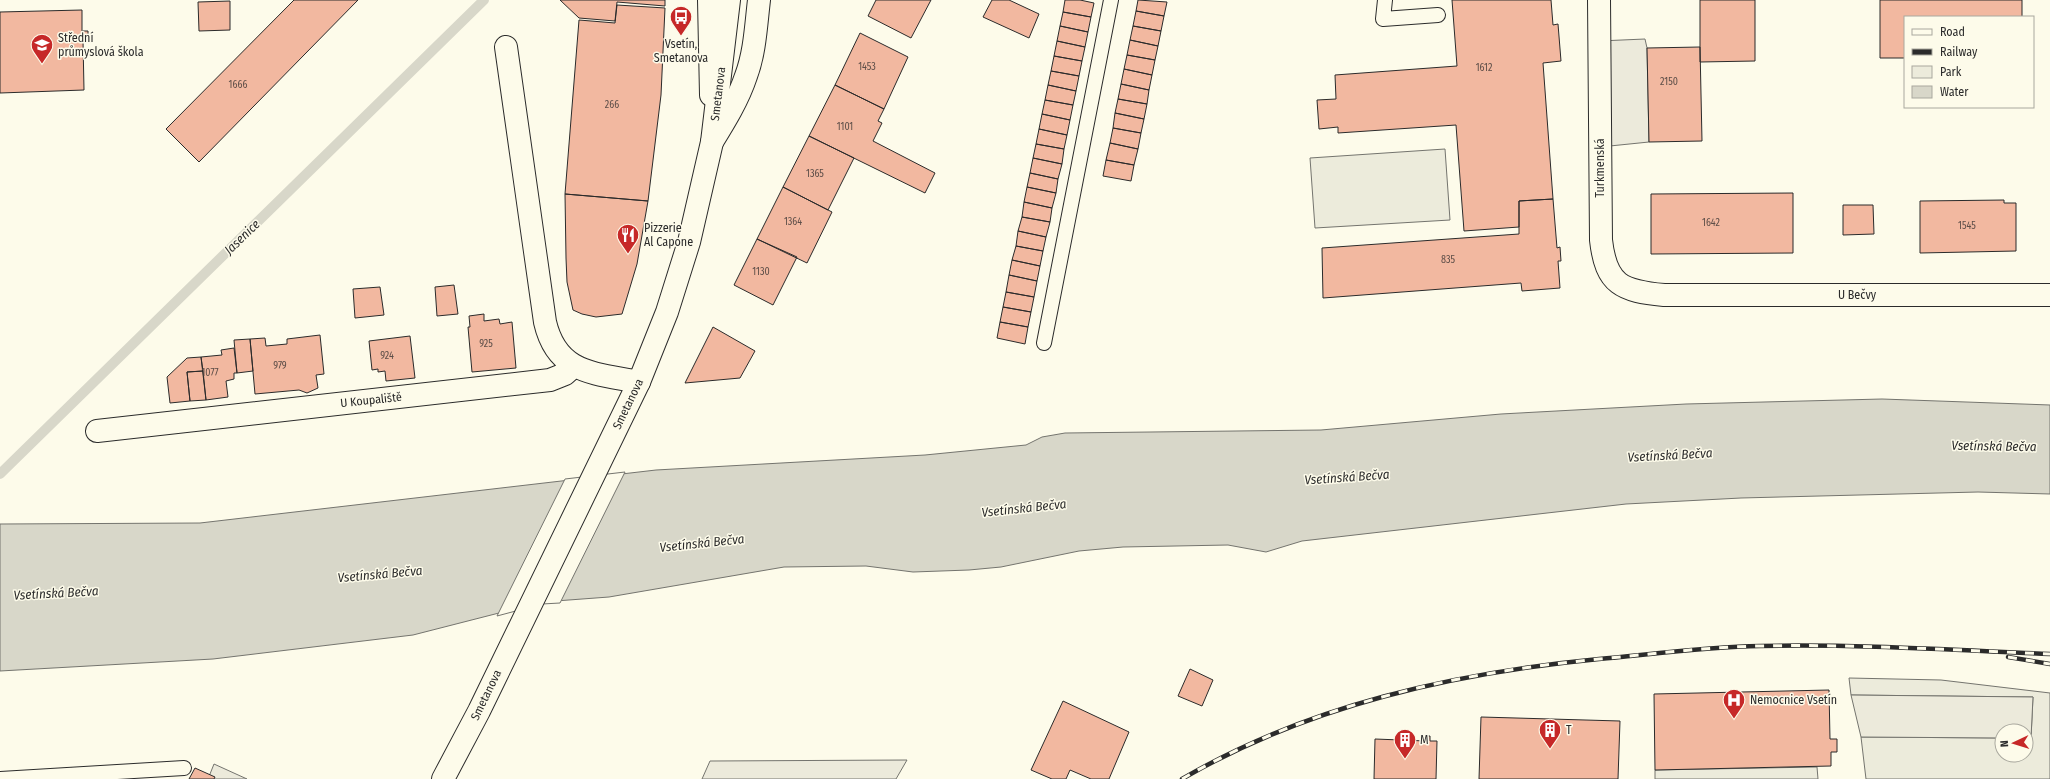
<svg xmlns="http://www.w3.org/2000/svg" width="2050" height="779" viewBox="0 0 2050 779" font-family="'Fira Sans Condensed',sans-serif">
	<rect width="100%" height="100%" fill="#fdfbea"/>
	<path fill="#ecebdb" stroke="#74746e" d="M1445,149L1450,220L1315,228L1310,158Z
		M1849,678L1941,680L2050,693V779H1866L1861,737L2002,738V755H2026V738H2031L2033,697L1851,695Z
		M1817,767L1818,779H1655V770Z"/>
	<path fill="#eceadb" stroke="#74746e" d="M1645,39L1647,48L1649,142L1600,147L1599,41Z
		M1851,695L2033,697L2031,738H2026V731H2002V738L1861,737Z
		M907,760L896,779H702L710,761Z
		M214,764L247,779H208Z"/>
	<path fill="#d8d7c9" stroke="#74746e" d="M1882,399L2050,405V494L1978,492L1741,498L1626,504L1302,541L1266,552L1228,545L1123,547L1079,551L1001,567L969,570L913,572L866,566L784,567L609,597L542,602L413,635L213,659L0,671V524L200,523L656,470L925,455L1026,445L1042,437L1065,433L1321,430L1501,414L1686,404Z"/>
	<path fill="#fdfbea" stroke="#74746e" d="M625,472L560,603L542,604L497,616L565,479Z"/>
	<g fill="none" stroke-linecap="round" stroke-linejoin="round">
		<path stroke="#d8d7c9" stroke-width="10" d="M0,474L484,0"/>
	</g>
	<path fill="#f2b8a0" stroke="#2b2b2b" d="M294,0H358L199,162L166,129Z
		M560,0H665V6L617,2L615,21L579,18Z
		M876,0H931L911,38L868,16Z
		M992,0H1009L1039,14L1029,38L983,17Z
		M1065,0H1080L1094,3L1091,17L1063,12Z
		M1138,0L1167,2L1164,16L1136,11Z
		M1452,0H1551L1553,25L1558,24L1561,61L1543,63L1553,199L1519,201V227L1464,231L1456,125L1338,133V127L1319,129L1317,100L1336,99L1335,75L1457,66Z
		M1700,0H1755V61L1700,62Z
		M1880,0H2022V17H1905V58H1880Z
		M230,1V30L199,31L198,2Z
		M617,5L665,8L661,95L648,201L565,194L579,20L615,23Z
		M82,10V31H88V40L83,41L84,90L0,93V12Z
		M1136,11L1164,16L1161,31L1133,26Z
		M1063,12L1091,17L1088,32L1060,26Z
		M1060,26L1088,32L1085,47L1057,41Z
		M1133,26L1161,31L1158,46L1130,40Z
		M860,33L908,57L884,109L835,85Z
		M1130,40L1158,46L1155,60L1127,55Z
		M1057,41L1085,47L1082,61L1054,56Z
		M1700,47L1702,141L1649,142L1647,48Z
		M1127,55L1155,60L1152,75L1124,69Z
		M1054,56L1082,61L1079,76L1051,71Z
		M1124,69L1152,75L1149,90L1121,84Z
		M1051,71L1079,76L1076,91L1048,85Z
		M1121,84L1149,90L1147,104L1118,99Z
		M835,85L884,109L878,121L882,123L873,141L935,173L925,193L809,136Z
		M1048,85L1076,91L1073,105L1045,100Z
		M1118,99L1147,104L1144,119L1115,113Z
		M1045,100L1073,105L1070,120L1042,114Z
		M1115,113L1144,119L1141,133L1113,128Z
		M1042,114L1070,120L1067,135L1039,129Z
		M1113,128L1141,133L1138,149L1110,143Z
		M1039,129L1067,135L1064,149L1036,144Z
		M809,136L854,158L828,210L783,187Z
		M1110,143L1138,149L1134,165L1106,160Z
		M1036,144L1064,149L1062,164L1033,158Z
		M1033,158L1062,164L1058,179L1030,173Z
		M1106,160L1134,165L1131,181L1103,176Z
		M1030,173L1058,179L1056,193L1027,187Z
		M783,187L832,212L807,263L757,239Z
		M1027,187L1056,193L1052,208L1024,202Z
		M1793,193V253L1651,254V194Z
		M565,194L648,201L637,264L622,314L596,317L582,314L573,310L567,282L566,258Z
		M1553,199L1557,248L1560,247L1561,261H1558L1560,288L1522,291L1521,283L1323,298L1322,248L1519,234V201Z
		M2004,200V203H2016V251L1920,253V201Z
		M1024,202L1052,208L1050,222L1022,217Z
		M1843,205H1873L1874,234L1843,235Z
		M1022,217L1050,222L1046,237L1018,231Z
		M1018,231L1046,237L1043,251L1016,246Z
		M757,239L797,257L773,305L734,285Z
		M1016,246L1043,251L1040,266L1012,260Z
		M1012,260L1040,266L1037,281L1009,275Z
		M1009,275L1037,281L1034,297L1006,292Z
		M454,285L458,314L437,316L435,287Z
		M380,287L384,315L355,318L353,289Z
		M1006,292L1034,297L1031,312L1003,307Z
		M1003,307L1031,312L1028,327L1000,322Z
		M484,314V321L499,319L500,324L512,322L516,368L472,372L468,327H470L469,316Z
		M1000,322L1028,327L1025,344L997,338Z
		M713,327L755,351L740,378L685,383Z
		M320,335L324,374L316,375L318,388L307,393L299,390L255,394L250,339L265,338L266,346L287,344V339Z
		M410,336L415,378L386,381L385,371L378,372V369L372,370L369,341Z
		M250,339L253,371L237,373L234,340Z
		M234,348L237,373H234V379L226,381L228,397L206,400L201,357L222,355L221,350Z
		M201,357L203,371L187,372L190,401L170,403L167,377L187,358Z
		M203,371L206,400L190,401L187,372Z
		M1190,669L1213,680L1202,706L1178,696Z
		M1829,690L1830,739H1837V752H1831V766L1655,770L1654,694Z
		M1063,701L1129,732L1109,779H1091L1070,770L1066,779H1052L1031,770Z
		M1481,717L1620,721L1618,779H1479Z
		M1427,736H1430V741H1437L1436,779H1374L1375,739L1426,741Z
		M195,768L215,777L214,779H189Z"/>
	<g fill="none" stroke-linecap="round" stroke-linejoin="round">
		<g stroke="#2b2b2b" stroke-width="16">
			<path id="lane" d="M1385,0L1383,19L1438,15
				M1044,343L1111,0
				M0,779L184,768"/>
		</g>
		<g stroke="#2b2b2b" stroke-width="24">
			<path id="street" d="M709,0L711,95
				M1599,0L1601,240C1606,285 1622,291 1664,295H2050
				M506,47L545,322C557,374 594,373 639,382
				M712,142C725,121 738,100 746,76C755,52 756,25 759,0
				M97,431L550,380L565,374L574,366"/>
		</g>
		<g stroke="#2b2b2b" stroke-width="24">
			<path id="secondary" d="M443,779L479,711L639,382L667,312L689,242L712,142L729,0"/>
		</g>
		<use href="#lane" stroke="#fdfbea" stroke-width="14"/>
		<use href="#street" stroke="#fdfbea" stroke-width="22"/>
		<use href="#secondary" stroke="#fdfbea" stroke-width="22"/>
		<g stroke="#2b2b2b" stroke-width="4.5">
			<path id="rail" d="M2008,657L2050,664
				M1182,779C1309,705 1454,673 1599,659C1653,654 1706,647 1760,646C1856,644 1953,650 2050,654"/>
		</g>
		<use href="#rail" stroke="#fdfbea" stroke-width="3" stroke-dasharray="9" stroke-linecap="butt"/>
	</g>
	<defs>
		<g id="bus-pin" transform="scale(1.15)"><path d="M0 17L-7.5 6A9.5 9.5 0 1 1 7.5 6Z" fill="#c62828" stroke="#fdfbea"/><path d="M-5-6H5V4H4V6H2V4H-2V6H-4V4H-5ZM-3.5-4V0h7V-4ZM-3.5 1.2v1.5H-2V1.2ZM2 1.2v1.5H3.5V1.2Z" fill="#fff"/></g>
		<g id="university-pin" transform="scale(1.15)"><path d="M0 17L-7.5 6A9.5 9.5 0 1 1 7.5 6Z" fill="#c62828" stroke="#fdfbea"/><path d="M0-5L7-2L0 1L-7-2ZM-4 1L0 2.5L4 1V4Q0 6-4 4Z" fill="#fff"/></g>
		<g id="restaurant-pin" transform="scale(1.15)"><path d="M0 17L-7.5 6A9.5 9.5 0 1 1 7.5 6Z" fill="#c62828" stroke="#fdfbea"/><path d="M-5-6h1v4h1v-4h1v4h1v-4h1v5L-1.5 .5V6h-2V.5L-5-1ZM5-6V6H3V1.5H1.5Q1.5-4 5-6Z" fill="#fff"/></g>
		<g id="hospital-pin" transform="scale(1.15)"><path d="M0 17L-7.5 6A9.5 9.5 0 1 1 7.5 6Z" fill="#c62828" stroke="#fdfbea"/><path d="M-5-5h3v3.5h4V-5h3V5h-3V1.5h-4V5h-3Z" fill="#fff"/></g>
		<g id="building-pin" transform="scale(1.15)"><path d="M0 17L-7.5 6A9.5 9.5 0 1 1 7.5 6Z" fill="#c62828" stroke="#fdfbea"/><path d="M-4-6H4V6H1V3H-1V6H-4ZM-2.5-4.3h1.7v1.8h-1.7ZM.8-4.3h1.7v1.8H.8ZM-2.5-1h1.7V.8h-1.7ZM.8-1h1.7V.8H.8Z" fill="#fff"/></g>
	</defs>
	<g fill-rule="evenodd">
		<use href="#bus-pin" x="681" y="17"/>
		<use href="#university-pin" x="42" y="45"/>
		<use href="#restaurant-pin" x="628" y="235"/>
		<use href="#hospital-pin" x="1734" y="700"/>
		<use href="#building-pin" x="1550" y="730"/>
		<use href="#building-pin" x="1405" y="740"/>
	</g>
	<g text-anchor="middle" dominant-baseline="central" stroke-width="3" stroke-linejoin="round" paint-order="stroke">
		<g font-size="10" fill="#5d4e48">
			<text x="867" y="67">1453</text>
			<text x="1484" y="68">1612</text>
			<text x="1669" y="82">2150</text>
			<text x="238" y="85">1666</text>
			<text x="612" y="105">266</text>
			<text x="845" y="127">1101</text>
			<text x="815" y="174">1365</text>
			<text x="793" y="222">1364</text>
			<text x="1711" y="223">1642</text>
			<text x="1967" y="226">1545</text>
			<text x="1448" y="260">835</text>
			<text x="761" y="272">1130</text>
			<text x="486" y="344">925</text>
			<text x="387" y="356">924</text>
			<text x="280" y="366">979</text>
			<text x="210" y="373">1077</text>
		</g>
		<g font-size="12" fill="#2b2b2b" stroke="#fdfbea" text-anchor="start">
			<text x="58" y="38">Střední<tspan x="58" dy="14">průmyslová škola</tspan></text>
			<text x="681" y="44" text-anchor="middle">Vsetín,<tspan x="681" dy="14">Smetanova</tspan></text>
			<text x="644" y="228">Pizzerie<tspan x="644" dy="14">Al Capone</tspan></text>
			<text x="1750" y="700">Nemocnice Vsetín</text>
			<text x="1566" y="730">T</text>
			<text x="1420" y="740">M</text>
		</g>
		<g font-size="12" fill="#2b2b2b" stroke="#fdfbea">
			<text transform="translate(718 94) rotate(-83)">Smetanova</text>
			<text transform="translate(1600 168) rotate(-90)">Turkmenská</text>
			<text x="1857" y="295">U Bečvy</text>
			<text transform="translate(371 400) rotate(-6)">U Koupaliště</text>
			<text transform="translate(628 404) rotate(-64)">Smetanova</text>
			<text transform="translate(486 695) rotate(-64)">Smetanova</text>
		</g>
		<g font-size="13" font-style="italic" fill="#2b2b2b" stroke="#fdfbea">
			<text transform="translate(242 237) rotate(-44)">Jasenice</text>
			<text transform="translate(1994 446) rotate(1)">Vsetínská Bečva</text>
			<text transform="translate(1670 455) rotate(-3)">Vsetínská Bečva</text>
			<text transform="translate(1347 477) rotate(-4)">Vsetínská Bečva</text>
			<text transform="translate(1024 508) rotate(-6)">Vsetínská Bečva</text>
			<text transform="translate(702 543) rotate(-6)">Vsetínská Bečva</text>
			<text transform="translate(380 574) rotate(-5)">Vsetínská Bečva</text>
			<text transform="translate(56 593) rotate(-3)">Vsetínská Bečva</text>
		</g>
	</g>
	<rect x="1904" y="16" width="130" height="92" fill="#fdfbea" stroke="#a9a89e"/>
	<rect x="1912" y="29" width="20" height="6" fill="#fdfbea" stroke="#a9a89e"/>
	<text x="1940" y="36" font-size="12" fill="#2b2b2b">Road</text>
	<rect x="1912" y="49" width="20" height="6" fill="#2b2b2b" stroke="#a9a89e"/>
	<text x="1940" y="56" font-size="12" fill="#2b2b2b">Railway</text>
	<rect x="1912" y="66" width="20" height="12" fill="#ecebdb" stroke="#a9a89e"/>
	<text x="1940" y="76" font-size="12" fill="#2b2b2b">Park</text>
	<rect x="1912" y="86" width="20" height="12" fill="#d8d7c9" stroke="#a9a89e"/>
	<text x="1940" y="96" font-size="12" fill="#2b2b2b">Water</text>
	<g transform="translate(2014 743) rotate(266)"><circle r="19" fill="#fdfbea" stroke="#a9a89e"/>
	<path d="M0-3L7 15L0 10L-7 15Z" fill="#c62828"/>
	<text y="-6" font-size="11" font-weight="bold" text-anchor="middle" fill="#2b2b2b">N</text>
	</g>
</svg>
